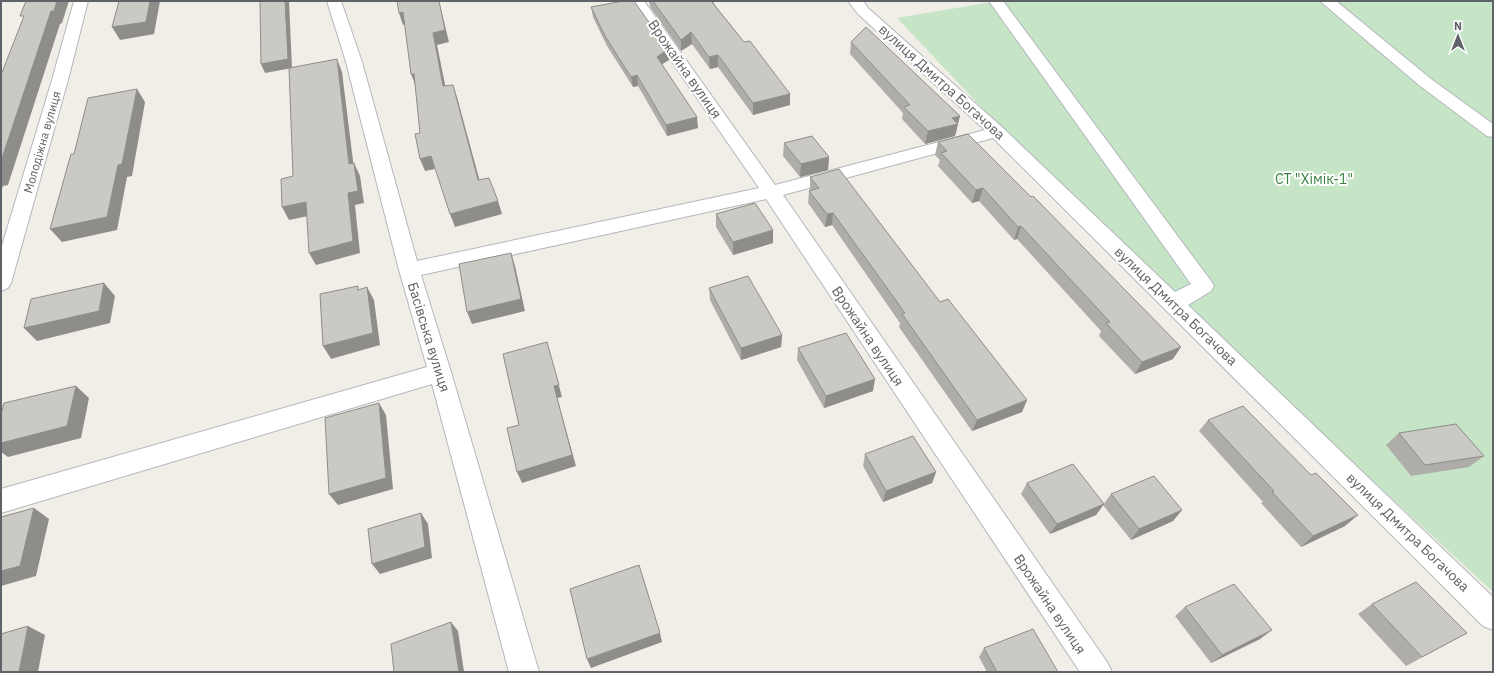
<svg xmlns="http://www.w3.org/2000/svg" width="1494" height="673" viewBox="0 0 1494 673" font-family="'IBM Plex Sans',sans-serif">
	<rect width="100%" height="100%" fill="#f0eee7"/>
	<path fill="#c6e5c7" d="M998,1H1493V592L1348,458L997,124L897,18Z"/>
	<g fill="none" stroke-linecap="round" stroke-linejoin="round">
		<g stroke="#b4b7bb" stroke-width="2">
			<path id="minor" d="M74,1H88L68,80L11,283L8,288L1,291V249L52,80Z
				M327,1H341L362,62L417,261L759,188L630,1H644L775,185L985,130L858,14L848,1H863L868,8L1003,128L1175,292L1191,284L989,1H1003L1211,281L1214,286L1211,291L1188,305L1493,597V630L1483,626L993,138L783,195L1107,662L1112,672H1080L766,199L421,275L451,372L539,672H509L432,384L1,513V489L427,367L399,270L346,62Z
				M1320,1H1336L1431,79L1493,124V137L1487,136L1419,85Z"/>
		</g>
		<use href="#minor" fill="#fff" fill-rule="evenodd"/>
	</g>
	<path fill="#afada9" d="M649,1H714V4L744,42L790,94V105L753,115L718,67L710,69L692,44L681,51L650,7Z
		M591,7L669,60L662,64L698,128L667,136L638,86L633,87L607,46L593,17Z
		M851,42L957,129L955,136L925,144L902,119L903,113L850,54Z
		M938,142L1173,359L1135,374L1099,336L1101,331L1017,239L1014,240L979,201L972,203L938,166L940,160L935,155Z
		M784,143L829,157L828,170L800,177L783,156Z
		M810,177L940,302L1027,400L1022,412L972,431L899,327L900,323L832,225L825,227L808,203L809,191L810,190Z
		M716,214L773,243L733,255L716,227Z
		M709,288L782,335L781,347L741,360L710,300Z
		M798,348L873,391L824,408L797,360Z
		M1208,420L1311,475L1345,526L1301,547L1261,503L1263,502L1199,431Z
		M1399,433L1484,456L1469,467L1411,476L1386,445Z
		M865,454L936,472L932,483L883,502L863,466Z
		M1027,483L1104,504L1096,515L1050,534L1021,494Z
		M1111,494L1182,510L1173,521L1131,540L1103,505Z
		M1372,604L1467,633L1406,666L1358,614Z
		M1185,607L1260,639L1211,663L1175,616Z
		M984,648L1058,672H987L979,657Z"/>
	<path fill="#8e8d89" d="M57,1H69L62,23L60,24L8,185L3,186L1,191V161L51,11Z
		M150,1H160L154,34L120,40L112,27Z
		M285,1H289L292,68L265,73L261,64Z
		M439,1L449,42L437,45L448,99L443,86L433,33Z
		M403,12L407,24L403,25L399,13Z
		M691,32L692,44L681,51V40Z
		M668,49L669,60L658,67L657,57Z
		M718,55V67L710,69L709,57Z
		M337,59L342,72L355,177L349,164Z
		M411,74H414L416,87Z
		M637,75L638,86L633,87L631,77Z
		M453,85L457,97L483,193L478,180Z
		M137,89L145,102L132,176L127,177L117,230L62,242L50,229L118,165Z
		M790,94V105L753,115V103Z
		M960,116L955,136L925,144L928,131L952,118Z
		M697,117L698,128L667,136L666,125Z
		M431,156L435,169L425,171L420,159Z
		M829,157L828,170L800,177L801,164Z
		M354,163L360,176L364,203L355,205L360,253L316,265L309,253L348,193Z
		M983,188L979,201L972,203L976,190Z
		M498,201L502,214L455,227L450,214Z
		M306,202L313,215L289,220L282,207Z
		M833,213L832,225L825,227L827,214Z
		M1021,226L1017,239L1014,240L1018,227Z
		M773,230V243L733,255V242Z
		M511,253L515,266L525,311L472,324L467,312Z
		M104,283L115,296L110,323L37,341L24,328Z
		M367,287L374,300L380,345L331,359L323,346Z
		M782,335L781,347L741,360V348Z
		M547,342L562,397L557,398L576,466L522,483L517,472L554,386Z
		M1181,347L1173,359L1135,374L1142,362Z
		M875,379L873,391L824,408L826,396Z
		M76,386L89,398L81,438L8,457L1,452V443Z
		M1027,400L1022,412L972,431L977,420Z
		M379,403L386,415L393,489L338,505L329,494Z
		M936,472L932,483L883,502L886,491Z
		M1104,504L1096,515L1050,534L1057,524Z
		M34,508L49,519L36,576L1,586V571Z
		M1182,510L1173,521L1131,540L1139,529Z
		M421,513L428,524L432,558L380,574L372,564Z
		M1358,515L1345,526L1301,547L1313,536Z
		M451,622L458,631L464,672H459Z
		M28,626L45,635L38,672H19Z
		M1272,630L1260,639L1211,663L1222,655Z
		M660,633L662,642L591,668L587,659Z"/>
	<path fill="#cbc9c4" stroke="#8e8d89" d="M26,1H57L54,11H51L1,161V75L24,16H20Z
		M119,1H150L146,22L112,27Z
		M260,1H285L288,59L261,64Z
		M397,1H439L445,30L433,33L443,86L453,85L478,180L489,178L498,201L450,214L431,156L420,159L415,134L420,133L414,74H411L403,12L399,13Z
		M623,1H634L668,49L657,57L697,117L666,125L637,75L631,77L605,36L591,7Z
		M653,1H711L744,42L750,41L790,94L753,103L718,55L709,57L691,32L681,40Z
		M866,27L960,116L952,118L958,124L928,131L904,107L910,105L851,42Z
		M337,59L349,164L354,163L358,191L348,193L353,241L309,253L306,202L282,207L281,179L293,176L289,68Z
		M137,89L122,164L118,165L107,217L50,229L71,154H74L88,98Z
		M968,134L1031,197L1033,196L1181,347L1142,362L1106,323L1110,322L1021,226L1018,227L983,188L976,190L941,153L947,151L938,142Z
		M812,136L829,157L801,164L784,143Z
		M839,169L940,302L948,299L1027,400L977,420L902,314L905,313L833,213L827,214L809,191L819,188L810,177Z
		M755,203L773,230L733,242L716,214Z
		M511,253L521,299L467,312L459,264Z
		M748,276L782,335L741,348L709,288Z
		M104,283L99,311L24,328L31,299Z
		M358,286V290L367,287L373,333L323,346L320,294Z
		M846,333L875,379L826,396L798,348Z
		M547,342L559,385L554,386L572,455L517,472L507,428L519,425L503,354Z
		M76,386L67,426L1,443V414L4,403Z
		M379,403L386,478L329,494L325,418Z
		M1243,406L1311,475L1316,473L1358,515L1313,536L1272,492L1274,491L1208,420Z
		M1456,424L1484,456L1425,465L1399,433Z
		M913,436L936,472L886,491L865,454Z
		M1073,464L1104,504L1057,524L1027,483Z
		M1154,476L1182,510L1139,529L1111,494Z
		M34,508L20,566L1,571V517Z
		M421,513L425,547L372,564L368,529Z
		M639,565L660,633L587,659L570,589Z
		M1416,582L1467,633L1422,657L1372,604Z
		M1234,584L1272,630L1222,655L1185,607Z
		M451,622L459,672H394L391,644Z
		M28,626L19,672H1V634Z
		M1033,629L1058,672H997L984,648Z"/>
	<g text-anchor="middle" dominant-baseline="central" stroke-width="4" stroke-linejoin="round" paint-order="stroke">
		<g font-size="12" fill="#5f6266" stroke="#fff">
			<text transform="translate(42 142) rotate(-74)">Молодіжна вулиця</text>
		</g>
		<g font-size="14" fill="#5f6266" stroke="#fff">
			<text transform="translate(685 69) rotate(55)">Врожайна вулиця</text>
			<text transform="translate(942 82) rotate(42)">вулиця Дмитра Богачова</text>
			<text transform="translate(1176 306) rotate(44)">вулиця Дмитра Богачова</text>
			<text transform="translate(868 336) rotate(56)">Врожайна вулиця</text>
			<text transform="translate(429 337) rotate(73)">Басівська вулиця</text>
			<text transform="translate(1408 532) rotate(44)">вулиця Дмитра Богачова</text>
			<text transform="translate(1050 604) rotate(56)">Врожайна вулиця</text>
		</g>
		<g font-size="14" fill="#3b8140" stroke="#fff">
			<text x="1314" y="179">СТ "Хімік-1"</text>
		</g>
	</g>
	<rect width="1494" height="673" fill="none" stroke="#5f6266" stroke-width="4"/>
	<g transform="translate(1458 36)" stroke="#ffffff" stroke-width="3" paint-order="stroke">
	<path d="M0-3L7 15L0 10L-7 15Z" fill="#5f6266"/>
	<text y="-6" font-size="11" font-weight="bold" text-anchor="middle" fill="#5f6266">N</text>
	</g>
</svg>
